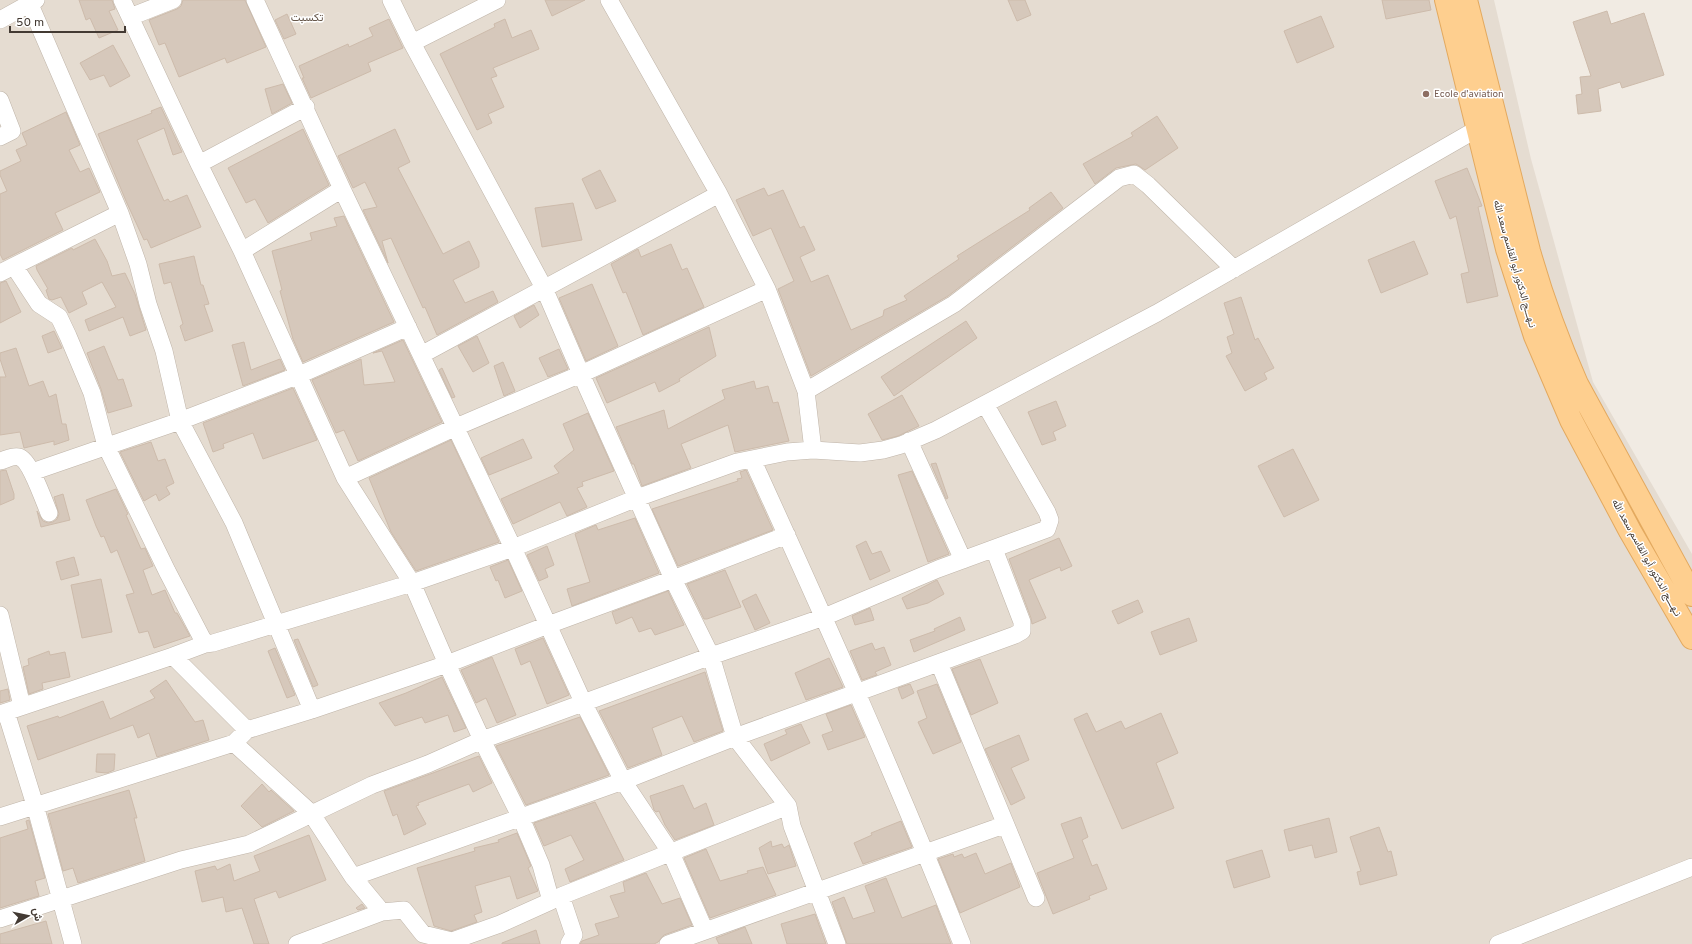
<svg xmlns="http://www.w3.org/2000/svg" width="1692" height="944" viewBox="0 0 1692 944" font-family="Overpass,Vazirmatn,sans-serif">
	<rect width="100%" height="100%" fill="#f1ebe3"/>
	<path fill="#e5dcd1" d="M0,0H1494L1531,159L1593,382L1692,554V944H0Z"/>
	<path fill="#d6c8bb" stroke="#cdbbab" d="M79,0H112L115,9L109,11L118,30L99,38L90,18L86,20Z
		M183,0H245L266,47L227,63L225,58L179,77L165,43L159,45L149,20L177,9L181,6Z
		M545,0H585L552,16Z
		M1008,0H1025L1031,15L1017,21Z
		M1382,0H1429L1431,10L1386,19Z
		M1607,11L1611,24L1644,13L1664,75L1622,88L1620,82L1598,89L1601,111L1578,114L1576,95L1582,94L1580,77L1591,76L1573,22Z
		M287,14L296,34L284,39L275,20Z
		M1321,16L1334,47L1297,63L1284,31Z
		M389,19L403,48L368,63L371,71L311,98L302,78H304L299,66L348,44L349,47L373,36L369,28Z
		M505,19L512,38L531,30L539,49L493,68L497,76L491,78L504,107L488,114L492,123L477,130L440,54L495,27L494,24Z
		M113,45L130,76L110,87L104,75L90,80L80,63Z
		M283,84L292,103L272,114L265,89Z
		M161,107L182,152L173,155L164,128L137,140L164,201L168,199L170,202L187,195L201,227L151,248L147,239L144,240L126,201L98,134L152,113L151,111Z
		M66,112L80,145L69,150L80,172L89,168L100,192L55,213L63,230L3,260L0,254V194L7,191L0,175V171L21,161L16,150L27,145L22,133Z
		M1157,116L1178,148L1145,170L1136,164L1116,168L1095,184L1083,164L1133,136L1131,133Z
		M303,129L329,185L268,223L255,199L246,203L228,168Z
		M395,129L410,162L398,168L443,254L469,241L479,262V267L453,280L465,303L493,291L498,302L437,335L425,307L423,308L391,238L382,241L388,263L363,210L377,207L365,182L353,188L338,156Z
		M1467,168L1482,206L1478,207L1498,296L1467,303L1461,274L1469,272L1456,216L1450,219L1435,181Z
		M600,170L616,201L596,209L582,179Z
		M764,188L768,196L783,190L800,228L804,226L815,250L800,257L811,282L828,275L851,330L883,316L884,310L907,300L904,296L959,259L957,256L1030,210L1029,208L1051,192L1063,208L948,296L811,376L778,289L794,281L771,228L753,236L736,200Z
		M573,203L582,240L542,247L535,208Z
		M344,216L394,322L303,362L293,339L280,291L282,290L272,251L312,240L310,233L337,226L334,218Z
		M95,239L107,261L112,276L125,273L135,294L146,330L130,336L123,317L89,331L85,320L116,307L102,282L82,292L87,304L69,313L61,297L52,300L49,299L46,290L48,289L37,270L36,266L72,248L73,250Z
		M1414,241L1428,274L1381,293L1368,260Z
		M671,244L682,270L687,268L704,307L643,335L626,292L623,293L611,264L638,249L641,257Z
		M194,256L201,285H203L209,304L204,305L213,331L185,341L180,326L183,324L171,282L164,284L159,264Z
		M6,281L21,312L0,323V283Z
		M592,284L618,346L586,361L559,298Z
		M1241,297L1255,340L1258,338L1274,368L1264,373L1267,379L1245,391L1226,356L1232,353L1227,337L1234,334L1224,303Z
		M534,305L539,315L520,328L514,316Z
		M966,321L977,338L894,396L881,377Z
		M709,327L716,356L679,379L680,381L659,392L655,382L607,403L596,378Z
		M54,331L62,348L48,353L42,336Z
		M477,336L489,363L473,372L458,346Z
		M403,340L442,422L358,461L344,430L336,433L312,380L361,359L364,385L395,382L382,351L373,353Z
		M244,342L251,370L280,359L285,370L243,386L232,345Z
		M104,346L118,380L123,379L132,406L108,413L101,389L87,353Z
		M16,348L29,386L43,381L49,397L56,394L62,424H66L69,440L54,445V441L24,448L20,432L0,435V377H6L0,359V353Z
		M559,349L568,369L548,377L539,358Z
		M503,362L515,391L504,396L494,366Z
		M442,368L455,397L452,398L439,370Z
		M754,381L756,389L768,386L773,403L778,402L789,441L735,452L728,425L681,444L691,468L642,486L634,464H632L616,427L664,410L668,429L725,399L722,390Z
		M293,388L317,440L263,459L253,433L223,444L224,448L213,452L203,423Z
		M902,395L919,426L898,436L882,440L868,414Z
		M1056,401L1066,426L1053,432L1056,440L1042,445L1028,412Z
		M588,413L614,471L582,482L583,486L577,488L587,507L567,516L560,502L513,524L501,499L559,473L554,466L574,450L563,424Z
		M523,439L532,458L489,475L481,458Z
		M451,440L499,542L416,571L391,532L369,478Z
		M151,442L158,461L165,459L174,483L166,487L170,494L159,501L156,494L144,501L120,452Z
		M1293,449L1319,500L1284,517L1258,466Z
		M936,463L948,498L946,499L931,464Z
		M6,470L14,494V499L0,505V471Z
		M746,470L773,530L678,566L652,509L738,481L737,479L742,478L740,472Z
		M912,471L949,554L928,562L898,475Z
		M116,489L128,514L126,515L141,549L145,548L153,566L143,570L152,595L165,590L175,613H177L190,636L154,648L148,631L139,633L126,595L134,593L117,550L111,553L104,536L101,537L96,526L86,500Z
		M63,494L70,520L41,527L37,511L43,521L48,523L53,522L57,519L59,514L54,497Z
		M635,518L659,573L572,606L567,589L590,582L575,534L596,525L598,530Z
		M1059,538L1072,566L1061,571L1060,567L1029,580L1046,618L1032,624L1031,618L1009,559Z
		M866,541L872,554L881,551L890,571L870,580L856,546Z
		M547,546L554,565L545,569L548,577L539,581L527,555Z
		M74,557L79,575L61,580L56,562Z
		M508,560L522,591L505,598L498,580L496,581L490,567Z
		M725,570L741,607L707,619H704L687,584Z
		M101,579L112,632L82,638L71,585Z
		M937,580L944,594L928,603L907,609L902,598Z
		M668,591L684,625L655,635L651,628L639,632L632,617L616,624L612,612Z
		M756,594L770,623L755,630L742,601Z
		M1138,600L1143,612L1118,624L1112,611Z
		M870,608L874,620L855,625L852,616Z
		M960,617L965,630L914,652L910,640L935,631L934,629Z
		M1189,618L1197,641L1160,655L1151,632Z
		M543,638L569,695L547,704L530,661L521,665L515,649Z
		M298,639L318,685L313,687L294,640Z
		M872,643L875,650L884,647L891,665L875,672L877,675L862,680L850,651Z
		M275,648L295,695L287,698L268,651Z
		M49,651L50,655L65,652L70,677L42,683L43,689L29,694L23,667L29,665L28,659Z
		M492,657L516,715L497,723L486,698L476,703L461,670Z
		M829,658L843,687L806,700L795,673Z
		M980,659L998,703L971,715L952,669Z
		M705,672L723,731L694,742L682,716L652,728L662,755L628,768L599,711Z
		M442,677L466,728L454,732L448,715L425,723L422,717L395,726L379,703L406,693Z
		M166,680L195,722L203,720L209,740L157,757L149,733L138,738L133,725L38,760L27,726L58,716L59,718L103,701L110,719L155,698L150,691Z
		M910,684L914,693L902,699L898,688Z
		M937,684L961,742L933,754L918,722L927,718L917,691Z
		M8,689L10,700L0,703V691Z
		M851,705L865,737L828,750L822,735L833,731L826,714Z
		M1087,713L1096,732L1121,721L1125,729L1161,713L1178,753L1156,763L1174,808L1122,829L1074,719Z
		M580,717L609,775L526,805L496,746Z
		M801,724L810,743L771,761L764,744L787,734L785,730Z
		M1019,735L1029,760L1011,768L1025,798L1011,805L985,749Z
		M97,754H115L114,770L107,773L96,772Z
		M479,756L492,783L473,792L469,784L418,803L419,805L416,806L426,824L404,835L397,814L393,816L384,791Z
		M262,784L269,792L271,790L294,811L262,827L241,806Z
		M683,785L694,809L706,803L714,825L675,840L665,825L659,811L656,812L654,810L650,796Z
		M129,790L137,818H134L145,861L78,883L73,868L63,871L48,814Z
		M595,802L624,860L570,882L565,869L584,860L571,835L544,846L534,823Z
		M1081,817L1088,837L1082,840L1092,866L1097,864L1107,889L1089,896L1090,899L1053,914L1037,873L1074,858L1061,824Z
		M1329,818L1337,852L1315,858L1312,845L1289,851L1284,830Z
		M29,820L45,878L35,881L39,896L0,908V838L28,829L26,821Z
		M901,821L912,847L863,864L854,843L872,835L871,833Z
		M1379,827L1388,852L1391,851L1397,875L1360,885L1357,872L1361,871L1350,837Z
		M517,833L531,866L528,868L538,891L517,899L510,876L475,886L482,912L474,915L477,922L451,931L434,926L417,868L475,851L474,848L499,842L498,840Z
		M309,835L326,880L279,898L276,891L254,899L269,944H254L242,908L226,912L223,897L202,902L195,871L215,866L217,870L230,864L234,881L260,871L254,856Z
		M771,841L772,847L782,844L784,848L789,845L796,866L768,874L759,848Z
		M706,849L720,881L748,873L747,871L763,867L776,895L710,918L684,858Z
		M1262,850L1270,877L1234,888L1226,861Z
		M976,853L985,874L1011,863L1020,887L960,913L938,859L953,854L954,857L962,854L964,858Z
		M646,873L662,904L680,898L692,925L664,935L658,942L654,944H580L582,941L599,935L595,924L619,917L610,896L625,892L623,882Z
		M886,878L902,918L936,905L951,944H847L832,902L844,897L853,919L875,912L865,886Z
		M362,904L365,908L358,910L356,908Z
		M815,914L826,944H787L781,924Z
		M46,921L52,944H0V934Z
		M745,927L752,944H719L716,938Z
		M536,930L540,944H502V943Z"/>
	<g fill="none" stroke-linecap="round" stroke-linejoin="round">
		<g stroke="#bfb4a8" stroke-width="18">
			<path id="minor" d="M122,0L199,164L242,251L345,478L412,583L447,664L482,740L521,818L541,865L551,901L561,896L574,935L569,944
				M255,0L342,189L513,548L583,702L623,781L671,853L705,931L668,944
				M391,0L412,43L544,288L581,374L673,579L711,656L735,737L788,806L792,826L837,944
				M609,0L719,194
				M130,17L173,0
				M0,20L36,0
				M412,43L497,0
				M0,100L12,131L0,137
				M199,164L306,107
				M120,213L138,264L148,304L164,351L180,421L234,523L312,710L447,664L548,625L673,579L787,535
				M242,251L342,189
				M14,266L39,304L59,317L68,336L92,393L106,446L167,571L205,644
				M0,273L120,213L28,0
				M421,355L719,194L767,289
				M806,391L954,304L1119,178L1134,174L1148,185L1234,269
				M909,441L963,560
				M752,459C825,619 897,780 962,944
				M0,461C5,460 13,455 19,457C30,460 44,501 49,513
				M32,472L180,421L299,375L408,327
				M345,478L456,427L581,374L767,289L806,391L813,450
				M0,615L22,706
				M173,656L247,730
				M939,663L1036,898
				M6,712L35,805L73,944
				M0,714L173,656L205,644L213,643L412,583L513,548L637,498L737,462L787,452L813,450L860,453L883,450L901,445L936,430L1157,313L1477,129
				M234,743L311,813L353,877L382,912L297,944
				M0,817L234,743L247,730L312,710
				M353,877L623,781L735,737L1015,635L1022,631V622L994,549
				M561,896L788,806
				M382,912L404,910L423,934L452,941L500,924L551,901
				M0,919L181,860L249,844L372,785L428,764L482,740L711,656L824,617L938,569L1047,529L1050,520L1047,512L985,404
				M705,931L1004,825
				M1498,944L1692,867"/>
		</g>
		<g stroke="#e3a95f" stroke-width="24">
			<path id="major" d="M1446,0L1507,249L1535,336L1571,420L1630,531L1692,638
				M1466,0L1529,251C1542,297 1558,341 1577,384L1692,595"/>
		</g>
		<use href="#minor" stroke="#fff" stroke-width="17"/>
		<use href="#major" stroke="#fecf8f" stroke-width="22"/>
	</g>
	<circle fill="#8d6e63" stroke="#fff" stroke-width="1.5" cx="1426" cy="94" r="4"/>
	<g text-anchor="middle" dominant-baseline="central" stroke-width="3" stroke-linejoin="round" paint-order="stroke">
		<g font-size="10" fill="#785e54" stroke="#fff" text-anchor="start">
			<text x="1434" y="94">Ecole d'aviation</text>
		</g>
		<g font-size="10" fill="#433a33" stroke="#fff">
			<text transform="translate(1514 264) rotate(74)">نـهـــج الدكتور أبو القاسم سعد الله</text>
			<text transform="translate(1646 558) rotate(61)">نـهـــج الدكتور أبو القاسم سعد الله</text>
		</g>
		<g font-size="11" fill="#66574a" stroke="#fff">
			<text x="307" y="18">تكسبت</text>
		</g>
	</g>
	<g transform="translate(28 916) rotate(81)" stroke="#ffffff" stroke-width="3" paint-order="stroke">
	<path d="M0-3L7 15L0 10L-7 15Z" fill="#433a33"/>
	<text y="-6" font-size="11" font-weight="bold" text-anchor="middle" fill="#433a33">ش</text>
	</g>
	<path d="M10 26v6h115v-6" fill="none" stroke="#433a33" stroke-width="2"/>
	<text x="16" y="26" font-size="12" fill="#433a33" stroke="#ffffff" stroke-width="3" paint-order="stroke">50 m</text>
</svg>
